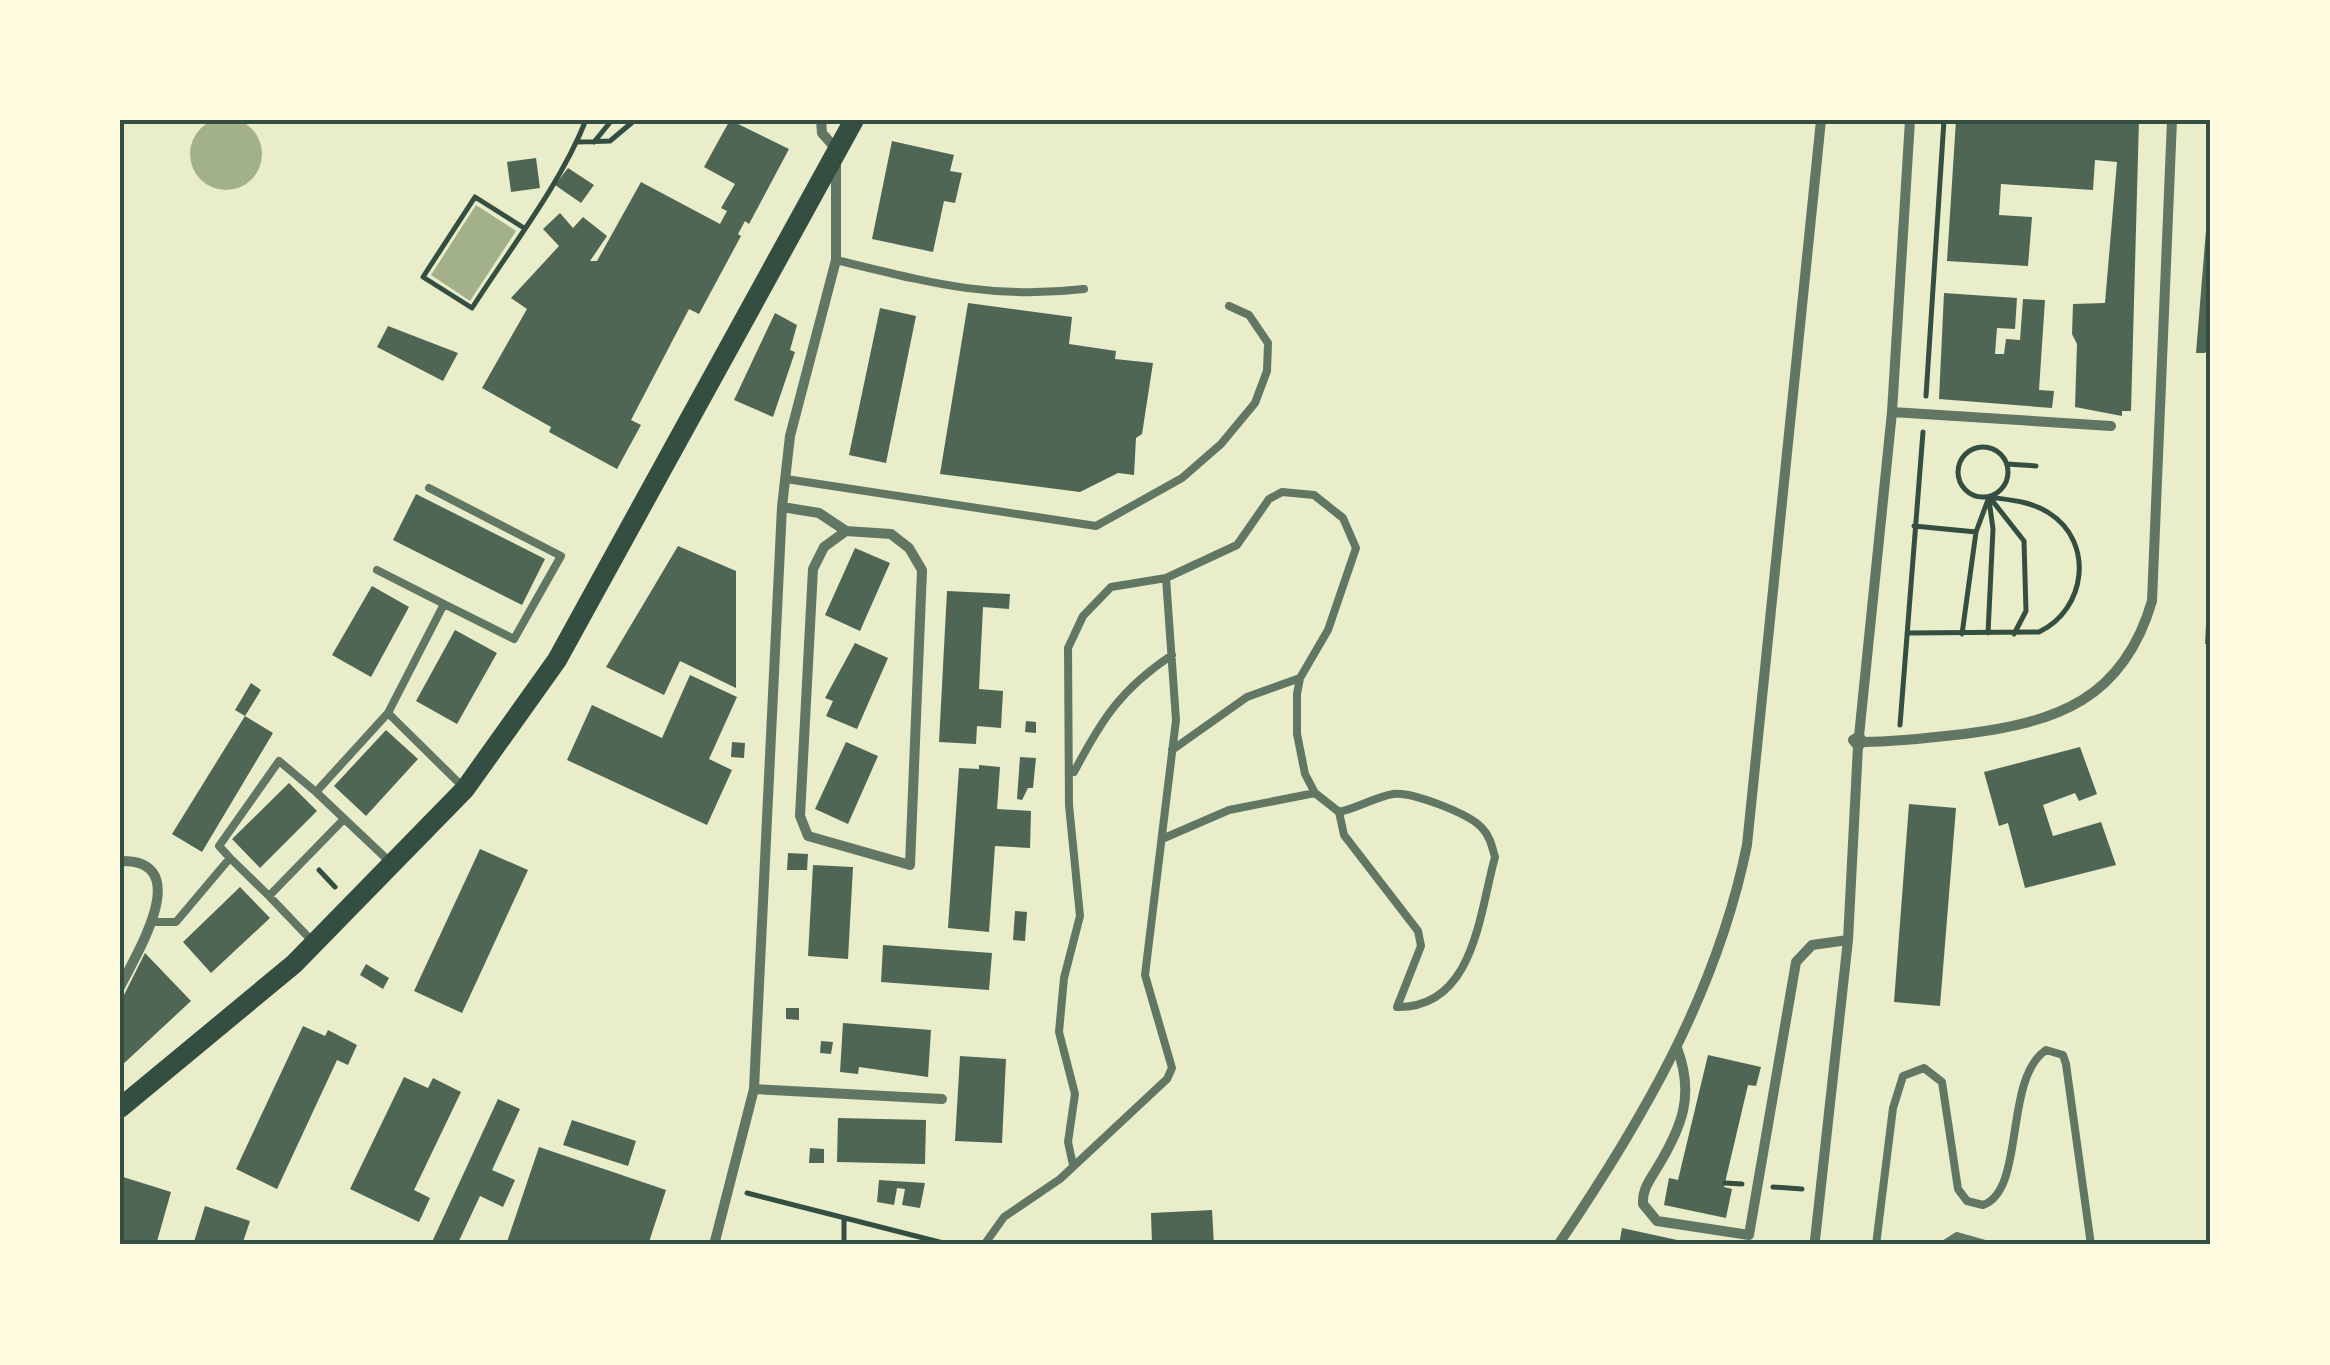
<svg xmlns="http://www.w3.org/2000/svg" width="2330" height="1365" viewBox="0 0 2330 1365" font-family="'Open Sans',sans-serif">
	<rect width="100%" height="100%" fill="#e9edc9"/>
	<path fill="#a3b18a" d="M190 154a36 36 0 1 1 72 0a36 36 0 1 1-72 0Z
		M476,205L516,231L470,301L431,275Z"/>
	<path fill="#4f6655" d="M730,120L789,149L749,224L745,221L738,234L741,236L699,314L689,309L631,420L641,425L617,469L549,432L551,427L482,388L527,309L511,298L559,246L543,229L560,213L573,228L583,217L607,236L590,261H597L641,182L720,224L727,211L721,208L735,184L704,167Z
		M1956,120H2139L2131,411H2122V416L2075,407L2077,344L2072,334L2073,304L2105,303L2117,162L2095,160L2093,190L2001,184L1999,215L2032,217L2028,266L1947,261Z
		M892,141L954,155L950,171L962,173L955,203L944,201L933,252L872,239Z
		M536,158L540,188L511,192L507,162Z
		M568,168L594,185L581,203L555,185Z
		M2206,230H2210V344L2205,353H2196Z
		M1944,293L2017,298L2015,329L1997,328L1995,354H2004L2006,339L2020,340L2023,299L2045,300L2039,390L2054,391L2052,408L1939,399Z
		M968,303L1072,317L1069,344L1116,351L1115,359L1153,363L1142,434L1136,438L1134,475L1118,473L1080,492L940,474Z
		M880,308L916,316L886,463L849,455Z
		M775,313L797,325L790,350L795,352L773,417L734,400Z
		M388,326L458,353L443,381L377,347Z
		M416,494L545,559L522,605L393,540Z
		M678,546L736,571V688L680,661L664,695L606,667Z
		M855,548L890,563L860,631L825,615Z
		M372,586L409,607L371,677L332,655Z
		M947,591L1010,594L1009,609L983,607L979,689L1003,691L1001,728L977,726L976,744L939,742Z
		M2207,604H2210V644H2205Z
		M455,630L497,653L457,724L416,701Z
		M855,643L888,658L857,729L826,716L833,701L825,698Z
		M690,675L737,697L709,759L732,770L707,825L567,760L592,705L662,738Z
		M251,683L261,690L245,716L235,710Z
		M245,716L273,733L202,852L172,834Z
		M1026,721L1036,722V733L1025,732Z
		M386,730L418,759L366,816L334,786Z
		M732,742L745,743L744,758L731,757Z
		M846,742L878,756L848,824L815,809Z
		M2080,747L2097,794L2079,801L2075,793L2043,805L2053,836L2101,822L2116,865L2025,888L2008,823L1999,826L1984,772Z
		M1020,757L1036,758L1033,788H1028L1022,800L1017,799Z
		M979,765L1000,767L997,809L1031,811L1030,848L995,846L989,932L948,928L959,768L979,769Z
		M289,783L317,811L260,868L232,839Z
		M1909,804L1956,808L1940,1006L1894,1002Z
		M480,849L528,870L462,1013L414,991Z
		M788,853L808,854L807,870H787Z
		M813,865L853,867L848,959L808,956Z
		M240,887L270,918L211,973L183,942Z
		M1015,911L1027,912L1025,941L1013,940Z
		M883,945L992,953L989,990L881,982Z
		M145,953L191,1001L120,1067V1003Z
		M366,964L389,978L383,989L360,975Z
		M786,1008H799V1020L786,1019Z
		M843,1023L931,1030L928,1077L859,1067L858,1074L840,1072Z
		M303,1026L325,1036L328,1030L357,1045L348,1065L337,1060L277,1189L236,1169Z
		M821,1041L833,1042L831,1054L820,1053Z
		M1708,1055L1761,1067L1756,1086L1748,1085L1724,1187L1732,1189L1726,1218L1664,1205L1669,1178L1678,1180Z
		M960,1056L1006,1059L1002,1143L955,1141Z
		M404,1077L428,1088L433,1078L461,1092L414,1190L430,1198L419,1222L350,1189Z
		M498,1099L520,1109L492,1170L515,1180L503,1207L480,1196L457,1245H439L432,1242Z
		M838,1118L926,1120L925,1164L837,1162Z
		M572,1120L636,1141L628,1166L563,1145Z
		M539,1147L666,1190L648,1245H506Z
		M810,1148L824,1149V1163H809Z
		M120,1176L171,1192L156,1245H120Z
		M879,1180L925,1183L920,1208L902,1205L905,1189L897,1188L894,1205L877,1202Z
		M205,1206L250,1221L242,1245H193Z
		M1212,1210L1214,1245H1152L1151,1213Z
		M1622,1228L1691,1243V1245H1619Z"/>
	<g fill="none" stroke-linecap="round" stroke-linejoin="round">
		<path stroke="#344e41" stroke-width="5" d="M578,142L610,141L635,120
			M594,142L612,120
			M524,228L475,197L423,277L472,308C511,247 559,187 586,120
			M1926,396L1944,120
			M1958 472a25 25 0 1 1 50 0a25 25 0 1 1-50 0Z
			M2007,464L2036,466
			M1991,499L2024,541L2026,611L2014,634
			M1914,526L1976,532
			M1907,633L2039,632C2086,610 2095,542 2049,513C2031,501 2009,500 1989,497
			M1988,633L1993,529L1989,500
			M1962,634L1976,532L1989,497
			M1900,725L1923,432
			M319,870L335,887
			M1725,1183L1742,1184
			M1773,1187L1802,1189
			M747,1193L951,1245
			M844,1245V1218"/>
		<path stroke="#617663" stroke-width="8" d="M836,260C927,282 989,300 1084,289
			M786,479L1096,526L1182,478L1221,444L1255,403L1267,371L1268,343L1249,315L1229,306
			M429,488L561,556L514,639L444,604L388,713L465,789
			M377,570L444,604
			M388,713L316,792L391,863
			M1172,750L1247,697L1300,678
			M1074,772C1102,719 1121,689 1172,655
			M1162,839L1229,810L1315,793
			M230,858L219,846L279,761L316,792
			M269,896L314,943
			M152,922H176L230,858L269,896L344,819
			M1073,1165L1068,1142L1075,1094L1059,1032L1064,978L1080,916L1069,805L1068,648L1083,616L1111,587L1166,578
			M984,1245L1004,1217L1060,1179L1167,1079L1172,1068L1145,975L1176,720L1166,578L1237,545L1269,499L1282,492L1314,495L1343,518L1356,548L1328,630L1300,678L1297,694V734L1305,774L1315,793L1339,812C1358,808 1375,797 1393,794C1411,791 1470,814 1482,828C1490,836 1492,847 1495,857C1479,915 1474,1008 1397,1007L1421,946L1418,931L1344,835L1339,812
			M1876,1245L1893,1108L1903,1076L1924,1068L1942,1082L1958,1189L1967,1201L1983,1205C2026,1190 2003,1079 2046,1050L2063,1055L2066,1064L2091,1245
			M1943,1245L1957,1236L1989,1245"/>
		<path stroke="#617663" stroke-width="10" d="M1892,412L2111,426
			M782,507L819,513L846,531L891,534L909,548L922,570L910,865L808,836L800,816L813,569L824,547L846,531
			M1859,736L1892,412L1910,120
			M1863,742L1859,736L1853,740L1858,746L1863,742C1897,742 1930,738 1964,734C2057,722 2123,700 2152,601L2172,120
			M120,861C197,859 135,956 120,987
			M1677,1048C1695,1095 1682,1127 1657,1168C1650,1180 1642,1189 1643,1204L1657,1221L1749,1235L1796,962L1812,945L1848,940
			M754,1089L942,1099
			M1815,1240L1848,940L1858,746
			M714,1245L754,1089L782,507L790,436L836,260V149L822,133L821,120
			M1558,1245C1642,1121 1717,993 1747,845L1821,120"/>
		<path stroke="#344e41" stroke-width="20" d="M120,1108L294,964L465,789L557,660L854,120"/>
	</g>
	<rect width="2330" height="1365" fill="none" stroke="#fefae0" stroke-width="245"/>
	<rect x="122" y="122" width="2086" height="1120" fill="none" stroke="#344e41" stroke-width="4"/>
</svg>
